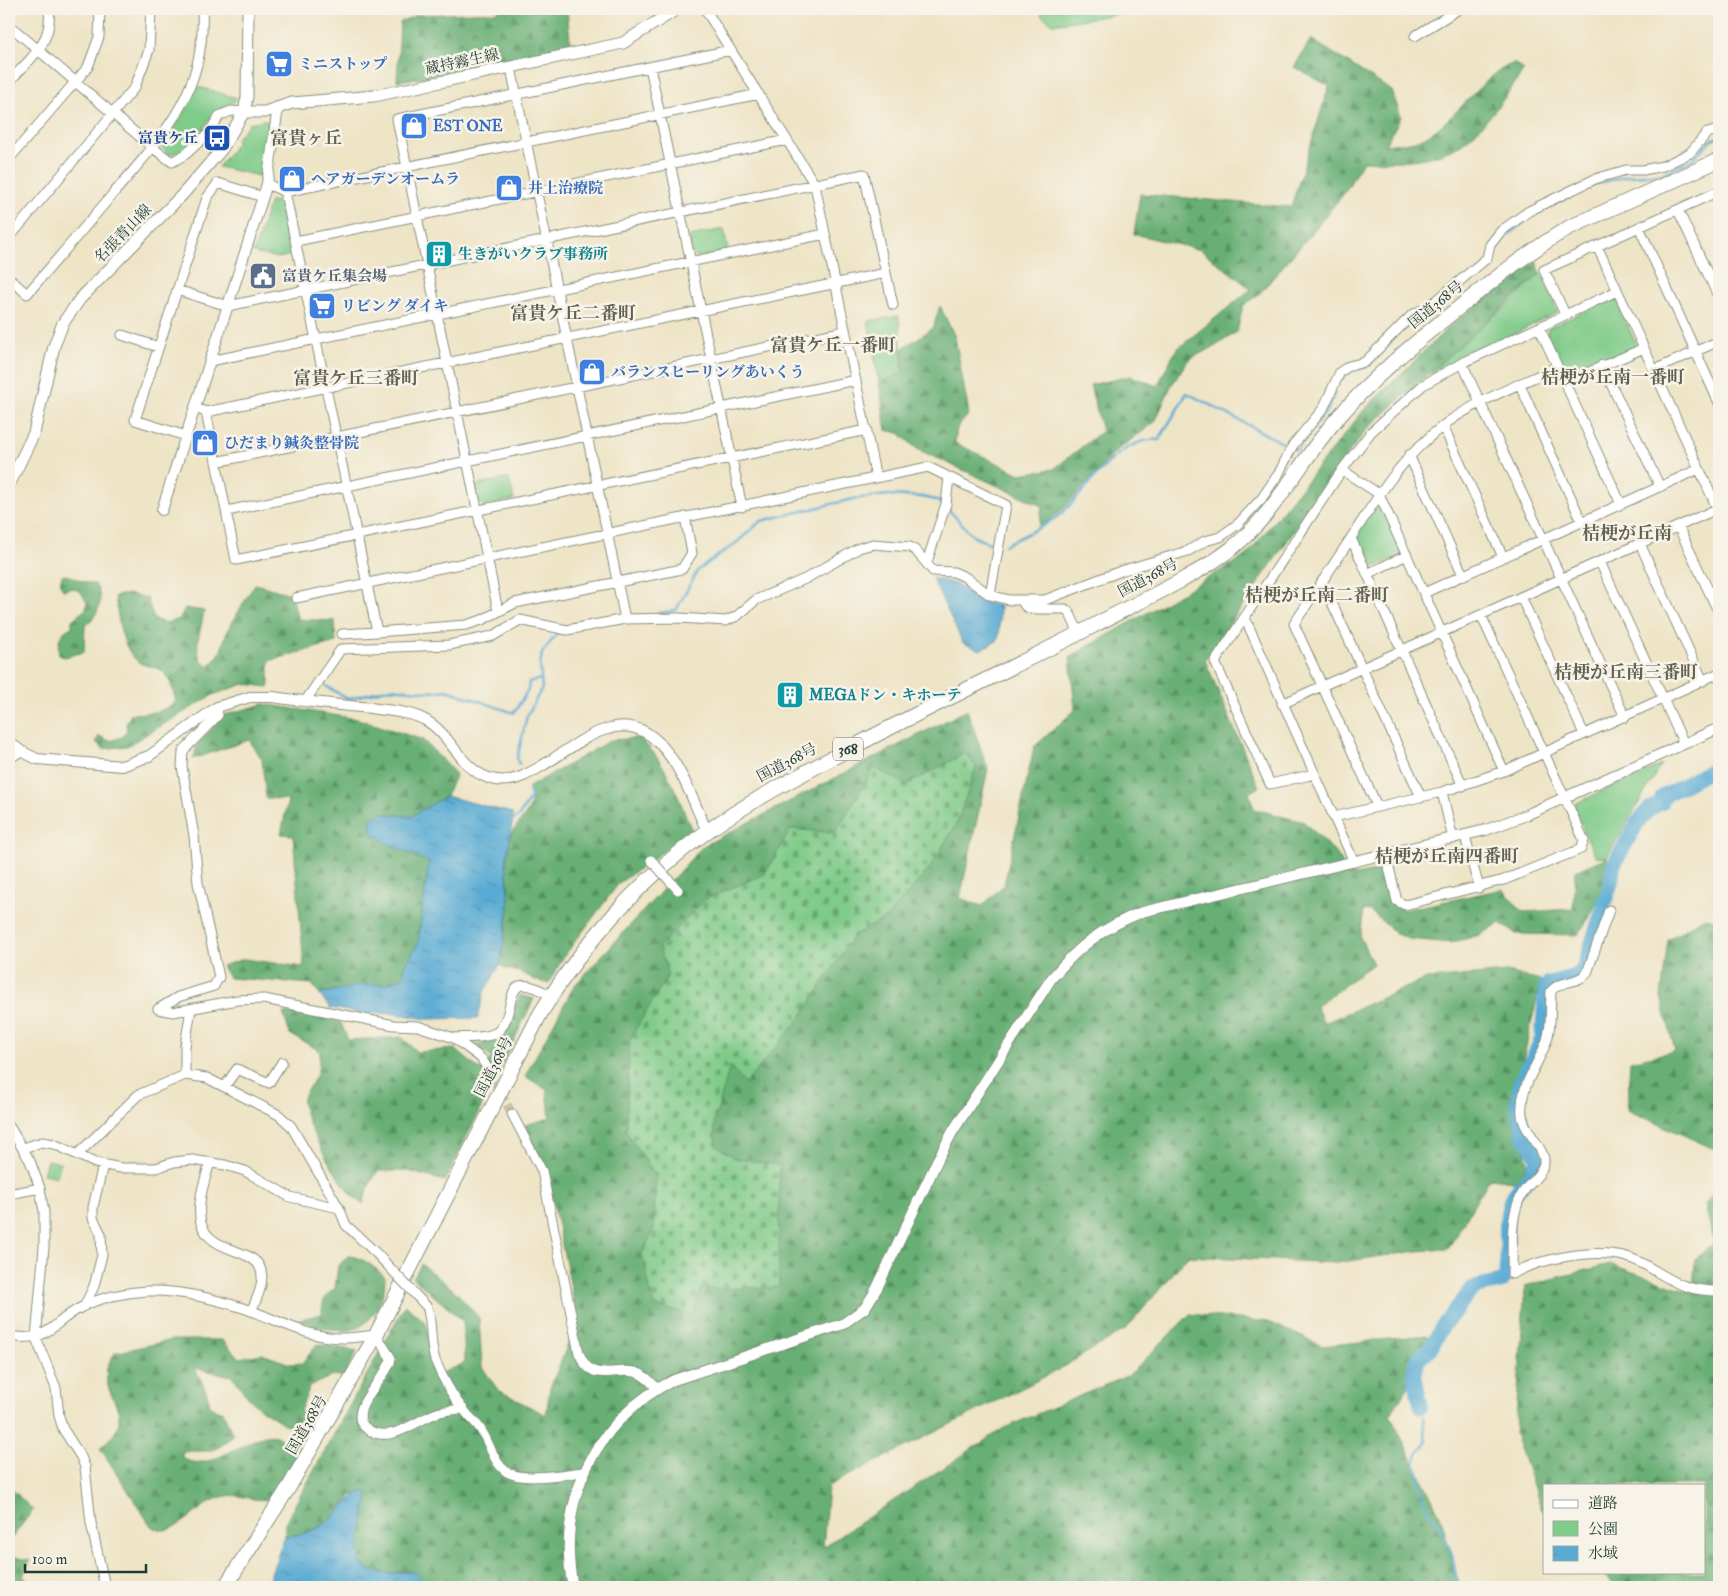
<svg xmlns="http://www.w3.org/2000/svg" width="1728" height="1596" viewBox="0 0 1728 1596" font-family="'IM FELL Double Pica','Noto Serif JP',serif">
	<defs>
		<pattern id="forest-firs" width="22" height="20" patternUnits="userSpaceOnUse" patternTransform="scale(1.25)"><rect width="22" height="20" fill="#67af75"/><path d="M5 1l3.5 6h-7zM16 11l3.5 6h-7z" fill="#549061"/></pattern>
		<pattern id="cemetery-stones" width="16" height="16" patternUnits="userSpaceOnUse" patternTransform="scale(1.25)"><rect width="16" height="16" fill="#7fcb89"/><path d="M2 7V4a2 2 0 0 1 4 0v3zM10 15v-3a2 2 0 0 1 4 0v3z" fill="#67a671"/></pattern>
		<pattern id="water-ripples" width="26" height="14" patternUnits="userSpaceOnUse" patternTransform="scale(1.25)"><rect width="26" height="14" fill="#59abd4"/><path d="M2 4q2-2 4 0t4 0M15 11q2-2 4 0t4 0" fill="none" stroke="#498cad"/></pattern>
	</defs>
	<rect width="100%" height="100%" fill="#f7f3e8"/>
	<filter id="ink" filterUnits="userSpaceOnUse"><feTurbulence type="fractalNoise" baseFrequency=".02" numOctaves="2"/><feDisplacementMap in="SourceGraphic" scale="10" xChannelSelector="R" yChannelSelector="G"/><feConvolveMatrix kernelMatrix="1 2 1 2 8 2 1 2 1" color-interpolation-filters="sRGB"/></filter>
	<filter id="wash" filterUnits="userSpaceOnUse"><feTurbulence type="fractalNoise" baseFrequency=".0096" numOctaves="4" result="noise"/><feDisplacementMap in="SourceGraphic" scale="20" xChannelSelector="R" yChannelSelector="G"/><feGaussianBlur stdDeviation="1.12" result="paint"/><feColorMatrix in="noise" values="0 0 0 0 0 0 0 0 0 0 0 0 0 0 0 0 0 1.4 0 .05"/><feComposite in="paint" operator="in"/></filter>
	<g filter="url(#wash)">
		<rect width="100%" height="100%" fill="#eee4c6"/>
		<path fill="#7fcb89" stroke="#4f845e" d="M1044,9H1152L1053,24L1041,15Z
			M195,86L237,98C233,106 222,106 215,113C203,126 189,156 168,154L161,147V144L180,119Z
			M263,120L268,121L270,124L264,177L218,167L237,143L236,139L250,123Z
			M270,201H283L295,254L278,258L253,253Z
			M724,229L728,251L697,257L692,254L689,236Z
			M1541,273L1558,312L1429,377L1443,357L1511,302Z
			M1611,299L1617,301L1635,342L1634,348L1571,376L1564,373L1547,336L1548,328Z
			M899,316L903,373L879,383L868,321Z
			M509,478L514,500L484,506L479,503L476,485Z
			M1375,507L1381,509L1402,552L1400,556L1372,568H1368C1353,533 1355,539 1375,507Z
			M1661,765L1607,857L1595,856L1574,807L1576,803Z
			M47,1160L61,1163L57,1177L43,1174Z"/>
		<path fill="url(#forest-firs)" stroke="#437654" fill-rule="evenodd" d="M499,9H567L571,51L489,68L397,81L400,22L417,15L498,12Z
			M1311,39L1392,91L1401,117L1385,145C1396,143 1413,143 1423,138C1456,121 1483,74 1514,63L1524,70C1507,95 1479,137 1451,150C1424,162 1393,162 1363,161L1345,192L1314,230L1260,293L1243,306L1237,332L1214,347L1189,359L1171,386L1155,422L1115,452L1064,508L1039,528L1042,506L917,449L899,433L886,430L879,383L903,373V348L933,328L940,306L955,337L969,414L957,428L955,443L1020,474L1054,469L1102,431L1090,385L1131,376L1157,386L1176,350L1251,289L1201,250L1134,234L1140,194L1291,207L1329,86L1294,67Z
			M1536,261L1541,273L1367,429L1344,459L1205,660L1259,787L1249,793L1254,809L1304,822L1337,854L1350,876L1386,869L1393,903L1404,910L1503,889L1523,912L1573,909L1575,871L1607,857V887L1578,935L1516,934L1500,923L1480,935L1450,943L1409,939L1397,934L1370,911L1364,910L1360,937L1373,964L1316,1006L1324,1023L1426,979L1507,972L1541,980L1513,1105L1528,1163L1520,1182L1490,1178L1448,1249L1417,1251L1336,1263L1188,1256L1126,1329L1058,1370L828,1486L823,1547L1004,1428L1129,1375L1190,1314L1269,1322L1322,1346L1427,1335L1436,1345L1390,1415L1440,1515L1460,1587H407L416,1583L411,1571C397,1572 376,1577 364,1568C352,1558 366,1509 369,1495H352C332,1520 318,1534 285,1536V1523L405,1305L426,1323L436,1375L465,1363L463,1321L413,1278L421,1264L456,1292L479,1318L482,1367L498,1390L546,1415L550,1388L578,1320L548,1179L525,1125L550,1118L547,1090L525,1076L574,986L703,846L967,710L988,769L960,898L982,906L1004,885L1034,747L1075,710L1070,657L1246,556L1364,410L1452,324ZM965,753L976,767L957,823L886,918L854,935L831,970L745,1084L730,1065L714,1123L716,1146L737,1159L779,1165L701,1289L642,1254L654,1229L656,1176L626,1131L630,1039L668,975L706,899L765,874L791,829L835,833L874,769L907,785Z
			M62,575C74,575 82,584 95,584C105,601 99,614 85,626L84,652L65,657L59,655C57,643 59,632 72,627V620L86,609L87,603L81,592L72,588L63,590L60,584Z
			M255,584L291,594L298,619L335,621L336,642L269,661V687L244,684L213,695L127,746L103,749L96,742L99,736L110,741L122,737L127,730L126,724L131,714C147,713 165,713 176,701C172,689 170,673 157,668C153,666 147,666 142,664C121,653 118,616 115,596L129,594L147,598L154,619L165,623L180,619L185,608L204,611C202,629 189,654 208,666C225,653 220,645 229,629C237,613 246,599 255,584Z
			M264,704L358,719L423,740L456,774L446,796L410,817L381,813L388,844L429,862L418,943L406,965L403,977L386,984L362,985L319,994L312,984L229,978L222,966L244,959L304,967L293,835L281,834L288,800L266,798L262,759L249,740L193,759L198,743L224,715Z
			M639,738C666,760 679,799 692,831L619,883L562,959L549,983C532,982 529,974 515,971C508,969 506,970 500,965C502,945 508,924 509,904C510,884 503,863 508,843C513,821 540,811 529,787L611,740Z
			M1705,917L1719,922V1151L1627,1110L1630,1061L1675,1051L1661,997L1668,940Z
			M520,995L534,999L445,1181L408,1171H378L368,1187L363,1204C346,1198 298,1115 303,1098C305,1091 312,1085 315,1078C319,1071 319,1060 320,1051L290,1034L283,1013L318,1015L341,1023L348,1040L402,1037L417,1052L455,1049L480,1070L491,1058L476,1044L505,1036Z
			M1719,1184V1587H1617L1602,1572H1704V1485H1544V1511L1541,1508L1515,1434L1525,1286L1610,1264L1693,1293L1695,1259L1714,1244L1705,1204Z
			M348,1256C363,1256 375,1268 385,1277C385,1290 382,1302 374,1313C354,1343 326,1327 297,1320L322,1314C322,1301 324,1297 335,1288L338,1266Z
			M171,1340H222L239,1358L262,1354L290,1364L303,1363L317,1344L357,1351L344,1376H332L310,1386L300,1411L303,1416L315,1418L313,1425L293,1466L269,1499C248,1503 237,1488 212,1501C195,1509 172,1541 151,1526L100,1448C104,1444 110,1439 114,1434C134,1405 88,1388 115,1353ZM195,1368L231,1376C238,1381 240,1388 246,1395C258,1410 280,1421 297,1431L288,1452C286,1450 285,1445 283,1442C267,1415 210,1481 182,1457L183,1451C207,1451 216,1454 233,1435L223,1412L211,1408L206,1391Z
			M9,1486L33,1510L9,1542Z
			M9,1556L30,1560L23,1576L34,1587H9Z"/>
		<path fill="url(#cemetery-stones)" stroke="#4f845e" d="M965,753L976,767L957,823L929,869L886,918L854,935L801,1017L745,1084L730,1066L714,1123L716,1146L737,1159L779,1165V1287L701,1289L692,1314L654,1306L642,1254L654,1229L656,1176L626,1131L630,1039L668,975L659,947L706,899L765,874L791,829L835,833L874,768L907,785Z"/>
		<path fill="url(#water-ripples)" stroke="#3c7484" d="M932,578L956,584L979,601L1000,606L999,635L997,641L980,650L963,643Z
			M446,796L512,813L513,818L506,863L509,906L500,965L484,992L478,1018L428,1019L390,1013L368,1014L330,1008L319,994L362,985L386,984L403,977L406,965L418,943L429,862L388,844L372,834L371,819L381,813L410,817Z
			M364,1491L369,1495C366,1510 352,1556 364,1567C368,1571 377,1572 382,1573C394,1575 405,1570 417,1573L419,1579L407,1587H266L285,1536C306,1535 322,1529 337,1513C347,1503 351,1496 364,1491Z"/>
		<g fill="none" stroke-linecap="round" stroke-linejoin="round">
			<path stroke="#59abd4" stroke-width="2.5" d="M1403,330L1415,319L1431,312L1491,262L1497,243L1532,216L1595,184L1628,176L1663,174L1692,160L1711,140L1719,137
				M1341,379L1351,371L1369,366L1391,342
				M947,508L974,537L989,543
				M1005,545C1025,534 1044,528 1062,513C1088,490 1118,435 1159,440L1187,393L1296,450L1328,409L1335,393
				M655,614L676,610L698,570L735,544L761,521L853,499L888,495L922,497L936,500L943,505
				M569,625L612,617
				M326,686L348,699L390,688L431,692L447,690L514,713L528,690L529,682L541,679
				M519,764L517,759L527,716L542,688L540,666L542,653L560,630
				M512,821L519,816L531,797L529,789
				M1423,1416L1426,1442L1416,1456L1415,1464L1425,1503L1443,1533L1452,1554L1457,1583L1461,1587"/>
			<path stroke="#59abd4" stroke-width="15" d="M1604,904L1612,880L1613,866L1637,823L1649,809L1661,803L1662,797L1719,766
				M1506,1271C1510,1248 1502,1223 1511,1200C1519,1184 1535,1176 1538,1158L1524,1135L1517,1103L1521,1082L1542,1039L1546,987L1549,983L1576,976L1583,970L1602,912
				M1421,1406L1414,1373L1417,1361L1432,1346L1442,1327L1473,1288L1501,1282L1504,1279"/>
		</g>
	</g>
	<g filter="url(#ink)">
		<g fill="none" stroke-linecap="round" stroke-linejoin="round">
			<path stroke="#c5c3a9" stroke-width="9" stroke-dasharray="9 4.5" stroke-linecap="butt" d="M488,1069L512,1114"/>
			<g stroke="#86907d" stroke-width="11">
				<path id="minor" d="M705,9L815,185L876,478
					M9,25L153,148L172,162L186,154L209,133L219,116L231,111L244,112
					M1415,36L1459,9
					M650,67L742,507
					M511,68L625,619
					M9,82C30,58 53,44 49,9
					M9,159L88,67L99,37L100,9
					M267,184L285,192L759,94
					M285,192L377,632L466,625L482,620L515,603L682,569L692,553L685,517
					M1678,210L1719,298
					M1639,227L1719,403
					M9,238L135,87L149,50L151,9
					M296,241L787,140
					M1597,246L1719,512
					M9,278L27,294C56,261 84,228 112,195C162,137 207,92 202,9
					M177,290L228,306L864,174L893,305
					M1565,314L1544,270L1719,191
					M1539,327L1621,504
					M122,335L158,347
					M210,361L825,234
					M1462,363L1625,717
					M1602,365L1660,487
					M1654,370L1719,341
					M1564,383L1644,348
					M1520,385L1582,522
					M195,408L206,412L886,273
					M206,412L236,560L867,430
					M1443,426L1503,557
					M186,436L135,420L207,198L218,183L263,197
					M1409,455L1463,575
					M216,462L845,331
					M1342,470L1379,494L1504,771
					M227,511L856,380
					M1678,526L1719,613
					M1351,538L1463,786
					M1640,544L1703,681
					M927,562L946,504L949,477
					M1600,562L1684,744
					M1367,574L1407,555
					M1322,581L1421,797
					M1424,593L1699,469
					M1521,597L1584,734
					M296,598L928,467L1006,505L990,595
					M1022,601L1025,606L1030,609H1065L1069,612L1079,633
					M498,611L397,119L731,50
					M1245,618L1354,862
					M342,634L377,632
					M306,700L341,649L449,645L493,636L520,620L567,630L625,619L679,618L726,621L737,616L756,600L805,579L859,548L873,544L910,547L916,551L933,571L954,572L965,577L990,595L1009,600H1045L1121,571L1188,551L1205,541L1220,537L1238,524L1262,498L1279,473L1293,445L1323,409L1340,372L1349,366L1365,362L1412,315L1430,306L1487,258L1490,245L1501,231L1529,211L1595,179L1626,170H1643L1663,166L1690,153L1707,133L1719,130
					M1282,704L1719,508
					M9,759L21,751
					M1315,774L1270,784L1215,662L1342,470L1371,432L1423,385L1462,363L1617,291
					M1442,792L1453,839
					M1377,806L1294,624C1313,595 1332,567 1351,538C1379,494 1405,453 1448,422C1481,399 1521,384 1557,367
					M1334,817L1442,792L1504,771L1719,673
					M1465,836L1479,888
					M1386,855L1397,901L1405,905L1504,880L1581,849L1584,840L1481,615
					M158,1009L178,997L214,986L219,977L198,883L194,836L182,766L183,751L218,715L217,707
					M158,1009L173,1012L237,1000L264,999L394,1025L418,1026L454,1038L481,1058L488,1069
					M454,1038C466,1037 487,1039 497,1032C520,1014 497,963 551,996
					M185,1075V1046L191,1009
					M225,1086L237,1069L269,1083L282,1062
					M512,1114L542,1171L579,1353C592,1385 610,1367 635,1372C644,1374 651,1382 657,1388
					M9,1126L30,1161L40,1188L44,1212V1247L36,1338L56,1388L59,1416L63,1429L81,1457L85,1467L91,1523L105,1587
					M23,1148L42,1142L54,1144L95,1163L121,1168H156L174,1162L192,1160L225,1165L245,1171L290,1197L339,1208
					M77,1155L138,1095L185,1075L207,1078L279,1115L291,1126L339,1208L346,1225L377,1254
					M210,1162C205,1181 196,1203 201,1223C214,1266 290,1236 251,1311
					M9,1194L40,1188
					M1512,1274C1513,1249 1509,1216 1522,1194C1528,1183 1541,1177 1544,1163C1546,1149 1524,1132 1522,1115C1519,1085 1538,1067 1547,1040C1552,1024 1550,1008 1551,991C1560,980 1578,984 1587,973L1609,910
					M1512,1274C1541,1258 1595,1248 1627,1257C1648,1263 1665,1280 1685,1286C1696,1290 1708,1291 1719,1291
					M85,1305L94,1286L102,1255L101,1234L93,1218V1207L103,1165
					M427,1307C433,1324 429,1342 435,1360C441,1375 453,1398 464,1410C469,1417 476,1422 481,1430C490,1443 493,1463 507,1472C523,1482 565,1474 583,1472
					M9,1336C51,1343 50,1323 82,1307C100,1297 128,1292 148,1291C182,1290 220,1300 252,1311C281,1322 310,1338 342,1338C353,1338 365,1336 376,1335L391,1358C390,1376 344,1410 366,1428C389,1446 414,1421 437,1413C445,1410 454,1410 463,1409"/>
			</g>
			<g stroke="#86907d" stroke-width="12">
				<path id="tertiary" d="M162,510L267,184L278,107
					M9,742L21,751L37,759L122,766L149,756L217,707L250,697H273C306,702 339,705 371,708C388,711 407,711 423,719C453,733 460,774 496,780C515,783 530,773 545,764C565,752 588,733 611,728C666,714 689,794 707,831
					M573,1587C555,1502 596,1418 674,1380L843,1324L865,1308L877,1288L938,1159L953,1131L1051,979C1079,946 1102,928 1142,912L1486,830L1526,815L1719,728"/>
			</g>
			<g stroke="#86907d" stroke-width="13">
				<path id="secondary" d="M244,112H265L292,103L374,96L623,43L677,9
					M9,485L34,433L54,346L63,323L80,299L183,194L222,149L244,112L247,97L248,9"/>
			</g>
			<g stroke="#86907d" stroke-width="16">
				<path id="trunk" d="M225,1587L289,1487L376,1335L540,1014C583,943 641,878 709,830C749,802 791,780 834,757C919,711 1007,671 1093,626C1139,601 1190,580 1231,549C1275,514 1299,463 1335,421C1371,379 1413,344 1456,310C1492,281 1528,252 1568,228L1719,160"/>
			</g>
			<use href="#minor" stroke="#fff" stroke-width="9"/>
			<use href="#tertiary" stroke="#fff" stroke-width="10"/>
			<use href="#secondary" stroke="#fff" stroke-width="11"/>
			<use href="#trunk" stroke="#fff" stroke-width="14"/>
			<g stroke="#86907d" stroke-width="11" stroke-linecap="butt">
				<path id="minor-bridge" d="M651,860L678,890
					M377,1254L427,1307"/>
			</g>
			<use href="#minor-bridge" stroke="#fff" stroke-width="9"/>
		</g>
	</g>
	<defs>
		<g id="supermarket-square" transform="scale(1.4375)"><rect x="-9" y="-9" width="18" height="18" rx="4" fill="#3f7fe0" stroke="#f7f3e8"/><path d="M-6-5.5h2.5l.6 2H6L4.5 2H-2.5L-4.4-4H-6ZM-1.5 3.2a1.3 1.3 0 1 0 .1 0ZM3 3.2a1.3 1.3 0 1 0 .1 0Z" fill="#fff"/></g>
		<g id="shop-square" transform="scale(1.4375)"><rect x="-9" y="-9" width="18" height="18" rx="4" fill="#3f7fe0" stroke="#f7f3e8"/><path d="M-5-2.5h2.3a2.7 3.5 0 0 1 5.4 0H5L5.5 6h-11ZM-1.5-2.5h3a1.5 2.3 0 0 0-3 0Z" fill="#fff"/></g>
		<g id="bus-square" transform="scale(1.4375)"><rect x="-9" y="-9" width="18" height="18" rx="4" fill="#1a4fb4" stroke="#f7f3e8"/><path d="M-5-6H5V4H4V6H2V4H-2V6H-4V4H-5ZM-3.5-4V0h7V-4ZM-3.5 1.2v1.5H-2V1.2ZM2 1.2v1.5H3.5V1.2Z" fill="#fff"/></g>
		<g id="building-square" transform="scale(1.4375)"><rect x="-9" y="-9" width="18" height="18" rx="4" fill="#0f9aa8" stroke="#f7f3e8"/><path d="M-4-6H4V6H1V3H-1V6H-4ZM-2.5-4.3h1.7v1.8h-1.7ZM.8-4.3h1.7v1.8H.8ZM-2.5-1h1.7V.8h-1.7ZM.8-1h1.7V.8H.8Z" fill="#fff"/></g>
		<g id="civic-square" transform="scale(1.4375)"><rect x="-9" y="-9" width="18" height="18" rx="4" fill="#5c6f8a" stroke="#f7f3e8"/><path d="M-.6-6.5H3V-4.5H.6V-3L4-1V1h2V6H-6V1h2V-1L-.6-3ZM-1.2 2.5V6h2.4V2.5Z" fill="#fff"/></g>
	</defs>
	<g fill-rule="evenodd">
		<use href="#supermarket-square" x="279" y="64"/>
		<use href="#shop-square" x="414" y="126"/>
		<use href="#bus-square" x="217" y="138"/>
		<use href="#shop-square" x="292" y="179"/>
		<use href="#shop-square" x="509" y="188"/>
		<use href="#building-square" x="439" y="254"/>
		<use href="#civic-square" x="263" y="276"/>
		<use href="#supermarket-square" x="322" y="306"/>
		<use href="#shop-square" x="592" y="372"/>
		<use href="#shop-square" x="205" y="443"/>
		<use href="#building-square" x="790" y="695"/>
	</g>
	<g text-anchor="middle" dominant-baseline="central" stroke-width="5" stroke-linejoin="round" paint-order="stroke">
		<rect fill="#f7f3e8" stroke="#60746a" stroke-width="1" x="833" y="737.5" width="30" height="23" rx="4"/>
		<g font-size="14" font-weight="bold" fill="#1f3d34">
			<text x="848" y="749">368</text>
		</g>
		<g font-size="15" fill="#1f3d34" stroke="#f7f3e8">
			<text transform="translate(462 62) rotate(-12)">蔵持霧生線</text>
			<text transform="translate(123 234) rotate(-46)">名張青山線</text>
			<text transform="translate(1436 305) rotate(-39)">国道368号</text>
			<text transform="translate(1148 578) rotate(-28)">国道368号</text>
			<text transform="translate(787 763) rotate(-28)">国道368号</text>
			<text transform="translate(494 1067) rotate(-63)">国道368号</text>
			<text transform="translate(307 1425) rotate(-60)">国道368号</text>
		</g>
		<g font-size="15" font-weight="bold" fill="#366cbe" stroke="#f7f3e8" text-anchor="start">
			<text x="298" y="64">ミニストップ</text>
			<text x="433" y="126">EST ONE</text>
			<text x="311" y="179">ヘアガーデンオームラ</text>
			<text x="528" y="188">井上治療院</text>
			<text x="341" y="306">リビング ダイキ</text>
			<text x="611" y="372">バランスヒーリングあいくう</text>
			<text x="224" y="443">ひだまり鍼灸整骨院</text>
		</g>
		<g font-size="15" font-weight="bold" fill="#164399" stroke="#f7f3e8" text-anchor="end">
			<text x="198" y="138">富貴ケ丘</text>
		</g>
		<g font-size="15" font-weight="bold" fill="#0d838f" stroke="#f7f3e8" text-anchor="start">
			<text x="458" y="254">生きがいクラブ事務所</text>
			<text x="809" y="695">MEGAドン・キホーテ</text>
		</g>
		<g font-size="15" font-weight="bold" fill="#4e5e75" stroke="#f7f3e8" text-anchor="start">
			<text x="282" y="276">富貴ケ丘集会場</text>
		</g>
		<g font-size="18" font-weight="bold" fill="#636250" stroke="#f7f3e8">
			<text x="306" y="138">富貴ヶ丘</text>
			<text x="573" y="313">富貴ケ丘二番町</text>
			<text x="833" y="345">富貴ケ丘一番町</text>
			<text x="1613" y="377">桔梗が丘南一番町</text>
			<text x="356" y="378">富貴ケ丘三番町</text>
			<text x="1627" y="533">桔梗が丘南</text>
			<text x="1317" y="595">桔梗が丘南二番町</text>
			<text x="1626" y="672">桔梗が丘南三番町</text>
			<text x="1447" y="856">桔梗が丘南四番町</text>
		</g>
	</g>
	<rect width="1728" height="1596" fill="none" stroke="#f7f3e8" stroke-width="30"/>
	<rect x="1543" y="1484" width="162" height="90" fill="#f7f3e8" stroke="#a1aaa0"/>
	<rect x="1553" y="1500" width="25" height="8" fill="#ffffff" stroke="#a1aaa0"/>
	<text x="1588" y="1508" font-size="15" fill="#1f3d34">道路</text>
	<rect x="1553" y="1521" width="25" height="15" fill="#7fcb89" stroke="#a1aaa0"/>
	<text x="1588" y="1534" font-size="15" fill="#1f3d34">公園</text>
	<rect x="1553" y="1546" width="25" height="15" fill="url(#water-ripples)" stroke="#a1aaa0"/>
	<text x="1588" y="1558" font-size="15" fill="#1f3d34">水域</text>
	<path d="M25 1564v8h121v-8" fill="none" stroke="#1f3d34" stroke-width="2.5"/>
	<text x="32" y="1564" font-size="15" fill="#1f3d34" stroke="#f7f3e8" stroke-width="4" paint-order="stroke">100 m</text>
</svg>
